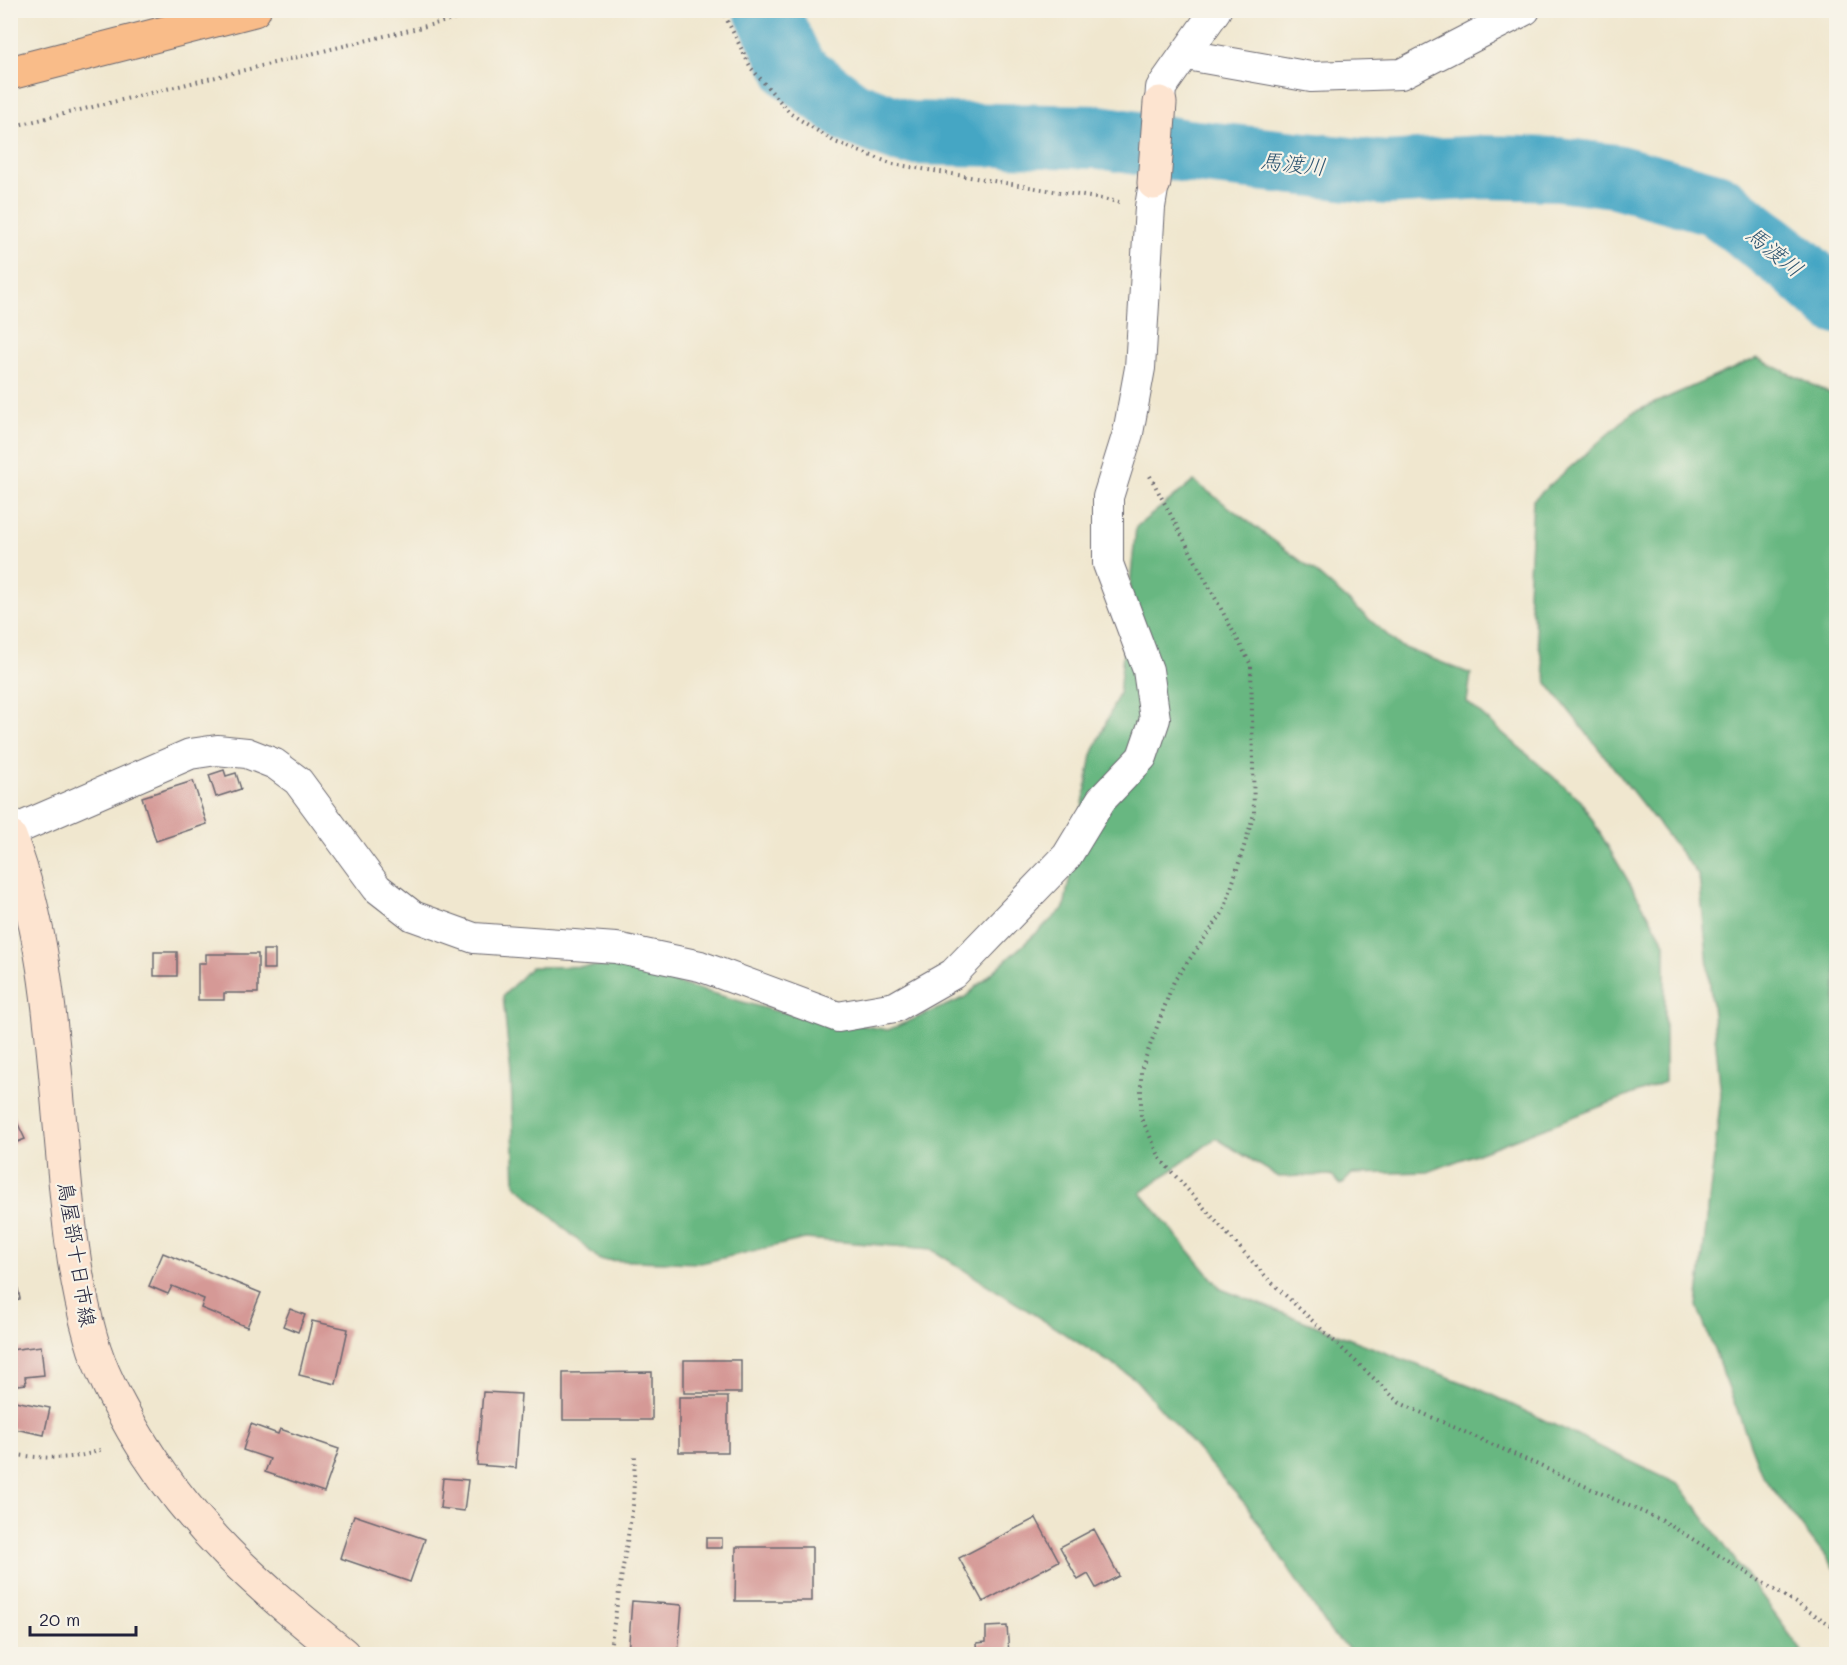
<svg xmlns="http://www.w3.org/2000/svg" width="1847" height="1665" viewBox="0 0 1847 1665" font-family="Mali,'Klee One',sans-serif">
	<rect width="100%" height="100%" fill="#f7f3e8"/>
	<filter id="ink" filterUnits="userSpaceOnUse"><feTurbulence type="fractalNoise" baseFrequency=".0167" numOctaves="2"/><feDisplacementMap in="SourceGraphic" scale="12" xChannelSelector="R" yChannelSelector="G"/><feConvolveMatrix kernelMatrix="1 2 1 2 8 2 1 2 1" color-interpolation-filters="sRGB"/></filter>
	<filter id="wash" filterUnits="userSpaceOnUse"><feTurbulence type="fractalNoise" baseFrequency=".008" numOctaves="4" result="noise"/><feDisplacementMap in="SourceGraphic" scale="24" xChannelSelector="R" yChannelSelector="G"/><feGaussianBlur stdDeviation="1.35" result="paint"/><feColorMatrix in="noise" values="0 0 0 0 0 0 0 0 0 0 0 0 0 0 0 0 0 1.4 0 .05"/><feComposite in="paint" operator="in"/></filter>
	<g filter="url(#wash)">
		<rect width="100%" height="100%" fill="#f0e7cf"/>
		<path fill="#68b781" stroke="#456c5e" stroke-width="1.5" d="M1757,358L1836,396V1571L1762,1475L1697,1306L1721,1095L1699,876L1547,683L1528,594L1533,500L1632,413Z
			M1194,481L1313,570L1400,646L1471,674L1467,702L1581,801L1665,943V1082L1428,1172L1352,1174L1341,1185L1331,1175L1279,1177L1216,1138L1141,1193L1221,1289L1477,1388L1680,1485L1804,1654H1355L1332,1634L1247,1506L1134,1378L931,1249L805,1239L701,1263L600,1260L515,1184L511,1076L503,996L531,967L617,966L771,1010L888,1030L964,998L1064,908L1092,755L1119,693L1136,527Z"/>
		<g fill="none" stroke-linecap="round" stroke-linejoin="round">
			<path stroke="#44a6c4" stroke-width="64" d="M766,10L795,70L851,112L906,133L1100,137L1187,151L1386,173L1483,167L1558,169L1615,176L1716,204L1796,266L1836,302"/>
		</g>
		<g id="blocks">
			<path fill="#d59996" d="M224,770L226,776L236,773L241,789L216,797L209,775Z
				M193,781L207,824L156,841L142,797Z
				M263,950H275V969H263Z
				M154,952H177V976H154Z
				M206,954H258V993H224V1000H198V963H206Z
				M10,1107L25,1139L10,1145Z
				M163,1253L261,1293L247,1327L201,1308L204,1299L172,1286L168,1294L149,1286Z
				M10,1269H14L20,1299L10,1301Z
				M290,1309L305,1315L298,1332L283,1326Z
				M312,1321L348,1329L336,1384L299,1375Z
				M41,1346L44,1375L25,1377L26,1384L10,1386V1350Z
				M684,1360H741V1393H684Z
				M652,1372V1420H563V1373Z
				M483,1392L521,1394L516,1468L477,1465Z
				M679,1397H728V1452H679Z
				M10,1400L50,1408L44,1435L10,1428Z
				M251,1424L278,1434L280,1429L339,1449L324,1492L265,1472L270,1459L243,1450Z
				M443,1478L468,1480L464,1511L440,1508Z
				M354,1515L425,1539L410,1582L340,1558Z
				M1036,1518L1059,1561L983,1602L959,1558Z
				M1094,1529L1119,1576L1096,1588L1088,1574L1078,1580L1060,1547Z
				M706,1538H722V1548H706Z
				M736,1547H812V1601H735Z
				M632,1601L682,1605L678,1654H628Z
				M1007,1626L1009,1654H978L977,1643L986,1642V1627Z"/>
		</g>
	</g>
	<g filter="url(#ink)">
		<use href="#blocks" fill-opacity="0" stroke="#6a676f" stroke-width="1.5"/>
		<g fill="none" stroke-linecap="round" stroke-linejoin="round">
			<g stroke="#6a676f" stroke-width="32">
				<path id="street" d="M1187,55L1311,77L1401,74L1525,10
					M1160,103L1161,88L1216,10
					M10,832L190,754L217,750L247,753L275,764L298,781L377,888L413,916L474,938L616,948L700,966L838,1017L895,1007L953,974L1067,856L1101,800L1142,757L1155,719L1148,670L1108,564V497L1128,433L1140,368L1150,207L1154,183"/>
			</g>
			<g stroke="#6a676f" stroke-width="35">
				<path id="secondary" d="M1154,183L1160,103
					M10,837C44,926 51,1020 59,1114C66,1188 70,1265 91,1338C100,1371 116,1400 133,1430C190,1528 257,1584 343,1654"/>
			</g>
			<g stroke="#6a676f" stroke-width="35">
				<path id="highway" d="M10,73L254,10"/>
			</g>
			<path stroke="#6a676f" stroke-width="4" stroke-dasharray="1.5 4.5" stroke-linecap="butt" d="M722,10L751,68L791,114L835,142L893,164L1119,202
				M10,127L492,10
				M1150,476L1251,665L1254,814L1224,911L1174,981L1141,1070V1117L1161,1160L1268,1279L1400,1403L1665,1522L1836,1628
				M10,1454C40,1458 76,1462 104,1448
				M609,1654L633,1505L635,1454"/>
			<use href="#street" stroke="#fff" stroke-width="30"/>
			<use href="#secondary" stroke="#fde4d0" stroke-width="33"/>
			<use href="#highway" stroke="#f9bc89" stroke-width="33"/>
		</g>
	</g>
	<g text-anchor="middle" dominant-baseline="central" stroke-width="4.5" stroke-linejoin="round" paint-order="stroke">
		<g font-size="21" fill="#22223b" stroke="#f7f3e8">
			<text transform="translate(78 1254) rotate(81)">鳥屋部十日市線</text>
		</g>
		<g font-size="22" font-style="italic" fill="#305772" stroke="#f7f3e8">
			<text transform="translate(1293 163) rotate(6)">馬渡川</text>
			<text transform="translate(1775 251) rotate(39)">馬渡川</text>
		</g>
	</g>
	<rect width="1847" height="1665" fill="none" stroke="#f7f3e8" stroke-width="36"/>
	<path d="M30 1626v9h106v-9" fill="none" stroke="#22223b" stroke-width="3"/>
	<text x="39" y="1626" font-size="18" fill="#22223b" stroke="#f7f3e8" stroke-width="4.5" paint-order="stroke">20 m</text>
</svg>
